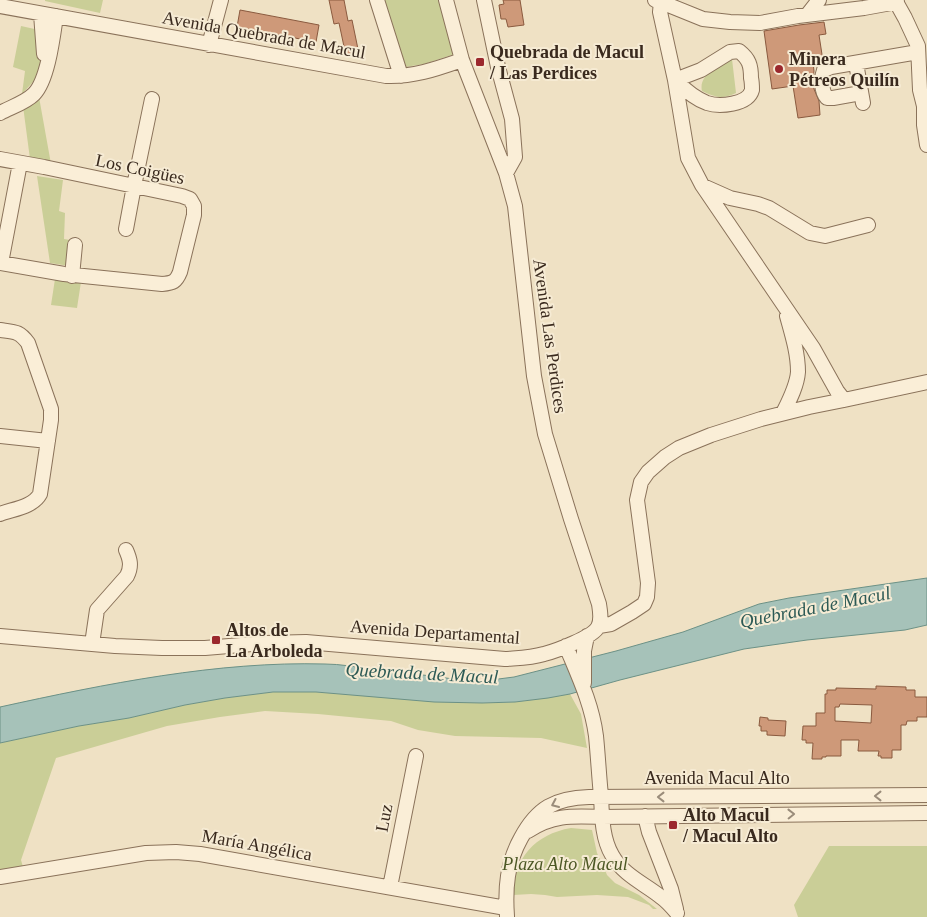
<svg xmlns="http://www.w3.org/2000/svg" width="927" height="917" viewBox="0 0 927 917" font-family="Georgia,serif">
	<rect width="100%" height="100%" fill="#efe1c4"/>
	<path fill="#cace97" d="M45,0H103L100,13L45,1Z
		M384,0H441L455,54L424,64L405,67Z
		M21,26L39,30L41,73L22,94L25,71L13,67Z
		M732,59L736,93C722,100 715,97 702,91C698,75 720,64 732,59Z
		M39,97L51,164L30,159L23,106Z
		M37,176L63,180L59,211L65,213L64,239L70,240V266L50,263Z
		M55,279L81,282L77,308L51,305Z
		M273,692H316L482,703L515,702L570,694L581,714L587,748L541,738L455,736L418,730L391,721L318,714L265,711L220,717L167,726L56,758L21,860L23,867L0,871V743L79,726L129,718L185,705L225,698Z
		M571,828L592,830L597,853L603,865L607,875L615,883L639,895L657,909H653L649,905L628,897L597,895L557,897L545,895L531,894L513,895C513,859 535,834 571,828Z
		M829,846H927V917H798L794,905Z"/>
	<path fill="#a6c2b9" stroke="#6c9186" d="M927,578V625L905,630L807,640L744,649L620,680L570,694L548,698L515,702L482,703L434,702L316,692H273L225,698L185,705L129,718L79,726L0,743V707C105,684 218,661 325,664C340,664 356,667 371,669C401,672 431,676 461,680L483,681L514,677L616,651L683,632L759,604L789,598Z"/>
	<path fill="#ce9979" stroke="#8a5a3f" fill-rule="evenodd" d="M329,0H344L348,21L352,20L359,54L346,56L339,23L334,24Z
		M503,0H520L524,25L508,27L506,19H501L499,5L504,4Z
		M240,10L319,25L316,42L237,27Z
		M824,22L826,34L819,35L823,61L813,62L814,71L813,81L814,89L819,101L820,115L798,118L793,86L772,89L764,31L799,25Z
		M876,686L906,687V690H915V697H927V717H917V721H907L906,725H901V750H892V758H881V756H878L879,751H858L859,740H841V756H826V757H822V759H812L813,743H806V740H802L803,726H816V713H825V694H827V690H836V688L876,689ZM840,704L872,705L871,723L835,721V707H839Z
		M760,717L768,718V720L786,721L785,736L767,735V731H761V726H759Z"/>
	<g fill="none" stroke-linecap="round" stroke-linejoin="round">
		<g stroke="#8a725a" stroke-width="16">
			<path id="minor" d="M377,0L401,76
				M484,0L498,67L512,119L515,157L506,173
				M655,0L661,2L660,12L675,80L688,158L702,185L813,348L837,391L844,400L927,382
				M895,0L905,18L918,46L920,90L924,106L927,107
				M661,2L703,19L730,22L760,23L798,16L864,8L897,2
				M0,6L386,76C414,77 436,69 462,60
				M41,14L44,54
				M808,14L819,0
				M209,45L221,0
				M739,51C749,59 751,65 751,78C752,82 752,86 752,90C748,105 719,107 707,103C696,99 683,88 675,80L701,70L730,52Z
				M856,63L863,103
				M861,93L833,98H827C821,91 821,78 824,70L831,67L918,52
				M924,106V125L927,145
				M0,113C11,107 25,103 34,94C48,80 53,36 56,16
				M0,159L44,167L182,196L190,199L194,206V215L180,272C176,282 173,283 162,284L64,274L0,263
				M703,186L730,198L758,204L769,208L810,233L825,236L868,225
				M126,229L134,186L152,99
				M1,263L20,163
				M72,276L75,245
				M0,330C15,332 19,331 28,343L51,409V420L40,494C33,507 13,509 0,514
				M783,413C789,401 797,386 798,372C798,353 792,334 787,316
				M0,436L48,441
				M599,626L611,624L632,612L644,604L647,597L648,583L637,500L641,482L648,472L665,457L679,448L711,435L761,419L809,407L844,400
				M0,636L115,646L162,648H205L265,643L306,642L505,659C518,658 531,658 544,654C556,651 593,637 598,627C602,620 600,611 599,604L571,519L545,434L534,376L515,206L506,173L462,60L446,0
				M92,644L97,610L127,576C132,566 130,559 126,550
				M566,646C578,675 592,704 596,736C598,756 599,776 601,796C602,816 602,838 612,855C623,875 645,884 661,897C668,902 672,907 677,913
				M584,683V651L587,636
				M645,816L649,832L671,889L676,909
				M528,831C553,814 574,816 602,817L927,813
				M0,877L146,853L176,852L200,854L506,908
				M390,887L416,756
				M507,916C505,888 507,863 521,838C537,808 555,798 589,797L927,795"/>
		</g>
		<use href="#minor" stroke="#faeed7" stroke-width="14"/>
	</g>
	<defs><path id="oneway-chevron" d="M-2-3.5L2.5 0L-2 3.5" fill="none" stroke-width="1.6" stroke-linecap="round" stroke-linejoin="round" transform="scale(1.25)"/></defs>
	<g stroke="#9a8c7a">
		<use href="#oneway-chevron" transform="translate(878 796) rotate(180)"/>
		<use href="#oneway-chevron" transform="translate(661 797) rotate(180)"/>
		<use href="#oneway-chevron" transform="translate(555 804) rotate(156)"/>
		<use href="#oneway-chevron" transform="translate(791 814) rotate(-1)"/>
	</g>
	<g fill="#9b282d" stroke="#f6ebd4" stroke-width="2">
		<rect x="475" y="57" width="10" height="10" rx="2.5"/>
		<circle cx="779" cy="69" r="5"/>
		<rect x="211" y="635" width="10" height="10" rx="2.5"/>
		<rect x="668" y="820" width="10" height="10" rx="2.5"/>
	</g>
	<g text-anchor="middle" dominant-baseline="central" stroke-width="4" stroke-linejoin="round" paint-order="stroke">
		<g font-size="18" fill="#3a2a1e" stroke="#f6ebd4">
			<text transform="translate(264 35) rotate(10)">Avenida Quebrada de Macul</text>
			<text transform="translate(140 169) rotate(12)">Los Coigües</text>
			<text transform="translate(550 336) rotate(82)">Avenida Las Perdices</text>
			<text transform="translate(435 632) rotate(4)">Avenida Departamental</text>
			<text x="717" y="778">Avenida Macul Alto</text>
			<text transform="translate(384 818) rotate(-79)">Luz</text>
			<text transform="translate(257 845) rotate(10)">María Angélica</text>
		</g>
		<g font-size="18" font-weight="bold" fill="#3a2a1e" stroke="#f6ebd4" text-anchor="start">
			<text x="490" y="52">Quebrada de Macul<tspan x="490" dy="21">/ Las Perdices</tspan></text>
			<text x="789" y="59">Minera<tspan x="789" dy="21">Pétreos Quilín</tspan></text>
			<text x="226" y="630">Altos de<tspan x="226" dy="21">La Arboleda</tspan></text>
			<text x="683" y="815">Alto Macul<tspan x="683" dy="21">/ Macul Alto</tspan></text>
		</g>
		<g font-size="18" font-style="italic" fill="#4c5724" stroke="#f6ebd4">
			<text x="565" y="864">Plaza Alto Macul</text>
		</g>
		<g font-size="19" font-style="italic" fill="#2d5a55" stroke="#f6ebd4">
			<text transform="translate(815 607) rotate(-11)">Quebrada de Macul</text>
			<text transform="translate(422 673) rotate(3)">Quebrada de Macul</text>
		</g>
	</g>
</svg>
